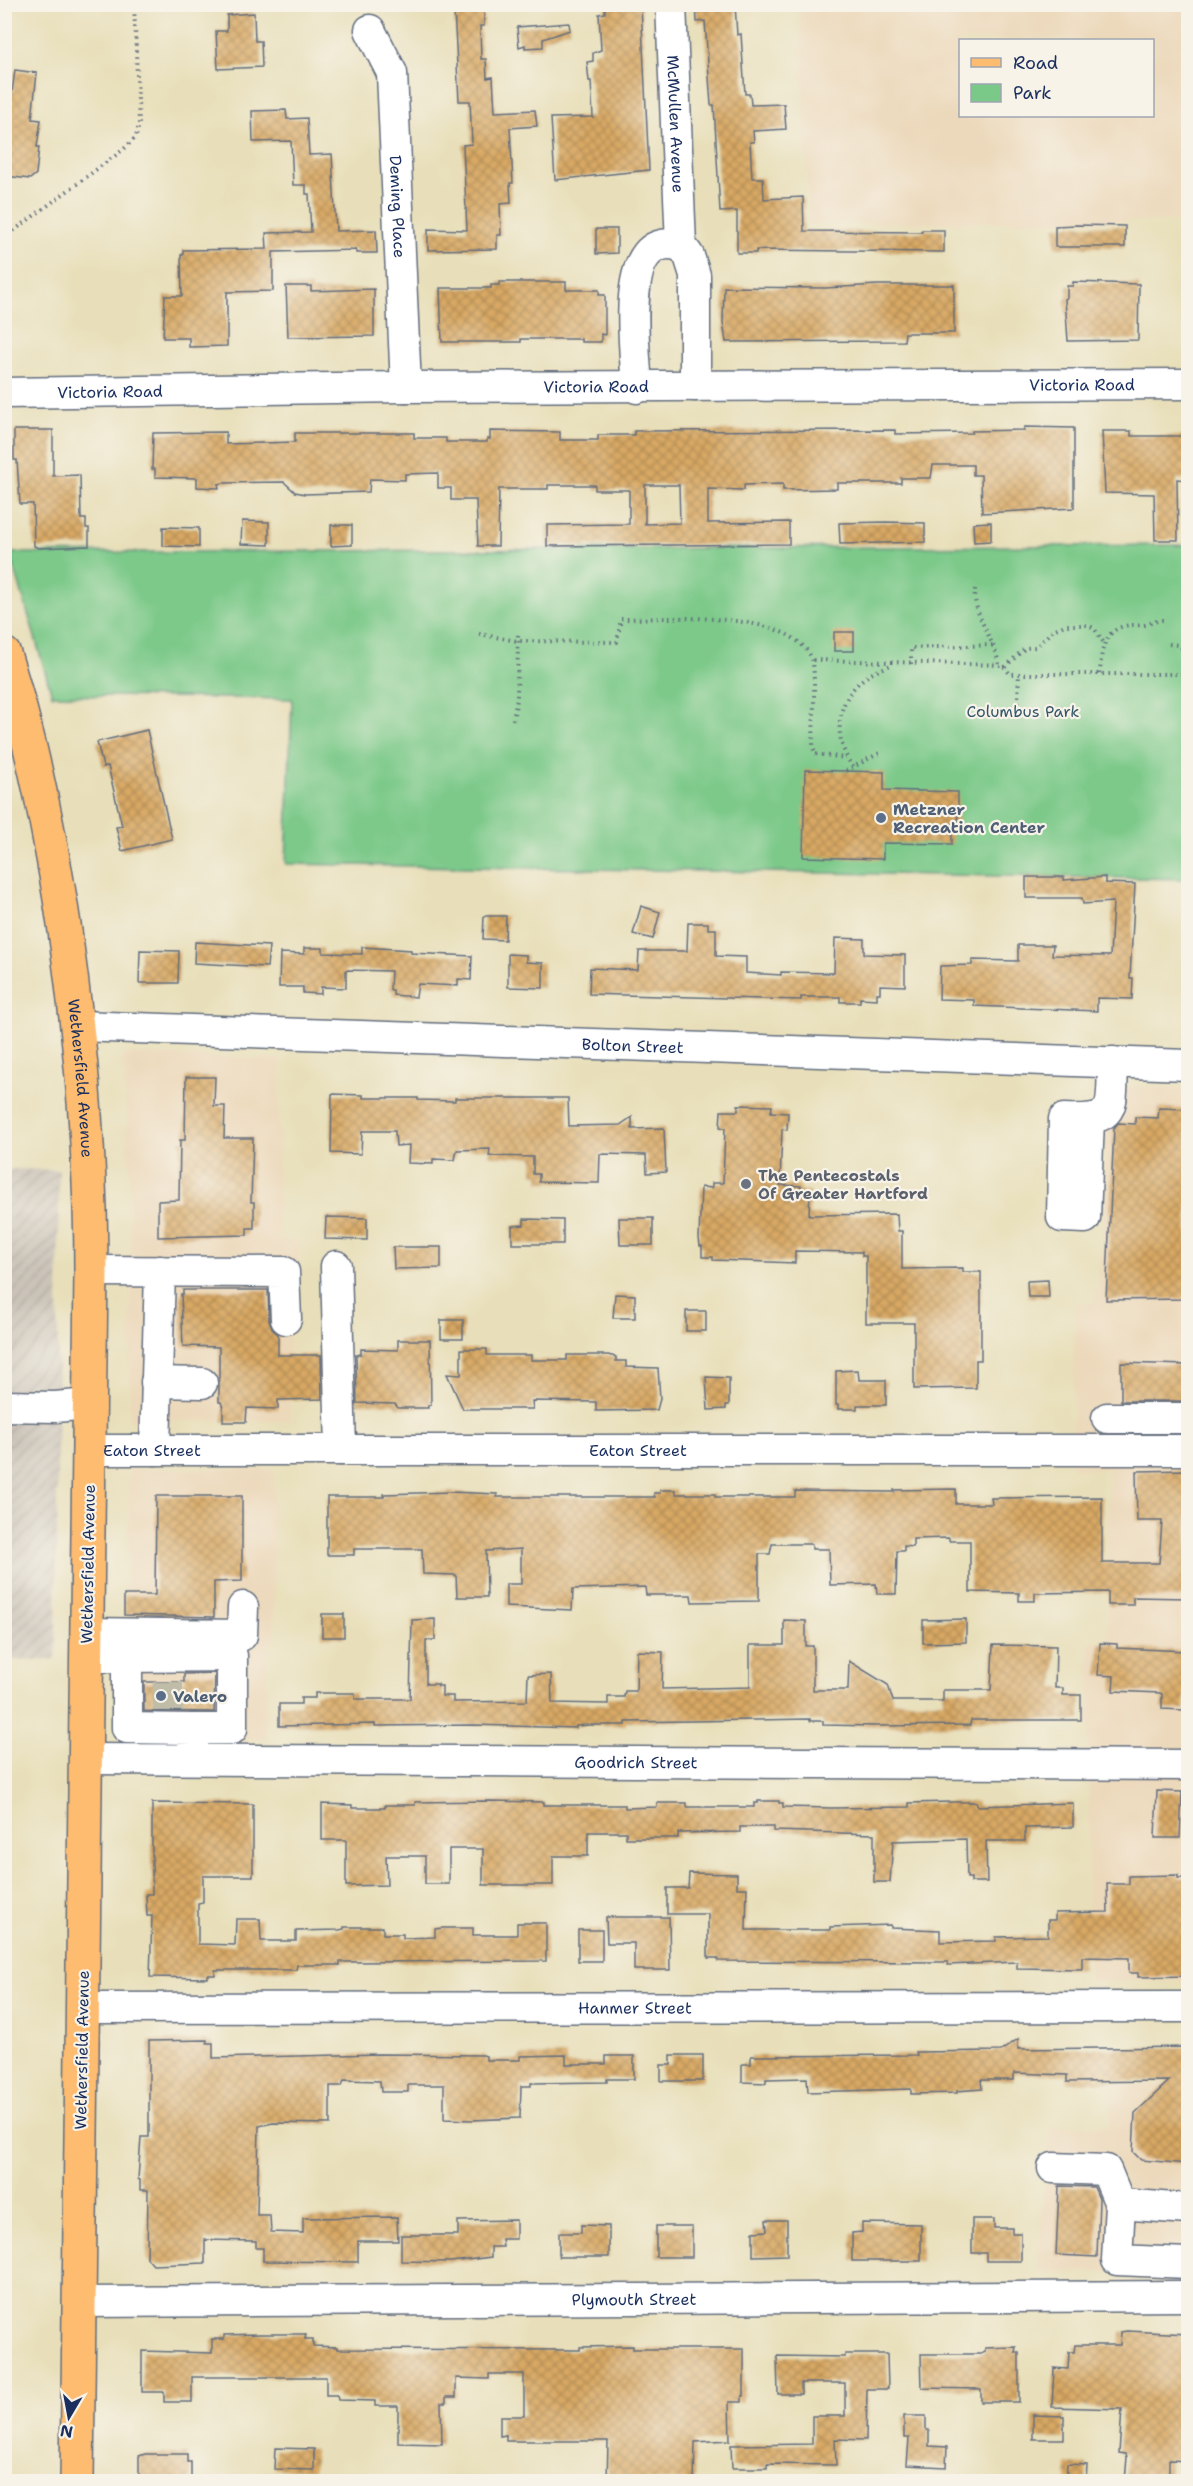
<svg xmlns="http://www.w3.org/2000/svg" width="1193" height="2486" viewBox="0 0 1193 2486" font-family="'Shantell Sans',sans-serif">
	<defs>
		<pattern id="industrial-furrows" width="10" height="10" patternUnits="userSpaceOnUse" patternTransform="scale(1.5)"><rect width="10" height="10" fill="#cbc3b8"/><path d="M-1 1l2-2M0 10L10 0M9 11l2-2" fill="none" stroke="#aea8a1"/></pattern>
		<pattern id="building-cross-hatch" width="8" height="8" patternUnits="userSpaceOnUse" patternTransform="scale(1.5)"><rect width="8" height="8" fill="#d9a963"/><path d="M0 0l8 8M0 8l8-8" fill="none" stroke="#af8a55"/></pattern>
	</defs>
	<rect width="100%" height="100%" fill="#f7f3e8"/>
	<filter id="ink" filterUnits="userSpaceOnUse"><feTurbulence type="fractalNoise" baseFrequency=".0167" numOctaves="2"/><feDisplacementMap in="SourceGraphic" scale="12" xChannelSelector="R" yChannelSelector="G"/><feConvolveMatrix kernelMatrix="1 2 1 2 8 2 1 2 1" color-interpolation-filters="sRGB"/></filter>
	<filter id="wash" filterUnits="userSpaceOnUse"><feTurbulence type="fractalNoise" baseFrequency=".008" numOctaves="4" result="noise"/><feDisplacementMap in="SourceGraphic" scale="24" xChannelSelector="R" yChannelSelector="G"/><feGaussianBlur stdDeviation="1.35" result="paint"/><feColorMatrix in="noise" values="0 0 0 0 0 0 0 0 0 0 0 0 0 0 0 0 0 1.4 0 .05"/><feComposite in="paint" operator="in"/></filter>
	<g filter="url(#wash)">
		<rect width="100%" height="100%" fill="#e8dfba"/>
		<path fill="#ecd8ba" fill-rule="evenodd" d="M799,5H1188V220L809,224ZM960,40H1152V116H960Z
			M123,1054L280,1059L278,1240L299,1241L298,1323L289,1324V1421L130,1420V1188Z
			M1108,1086L1188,1088V1980L1088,1981L1089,1641H1108V1469H1072L1075,1302H1096L1102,1247Z
			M129,1469H274V1643H267L266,1739L125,1740Z
			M1111,2084L1188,2085V2271L1037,2272L1049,2126H1110Z"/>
		<path fill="url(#industrial-furrows)" d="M5,1169L59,1170L56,1660H5Z"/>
		<path fill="#7bc989" stroke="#4b7c74" stroke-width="1.5" d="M1188,545V879L286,864L292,699L52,695L10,553Z"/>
		<g id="blocks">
			<path fill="url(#building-cross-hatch)" fill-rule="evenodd" d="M605,4H641L649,170L555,180L551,118L593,117L591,81H589L587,62L593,61V53L601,50L599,14L605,13Z
				M696,4H735L737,35L741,34L745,94H750L751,105L784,104L786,129L753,131L754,142H750L752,178H763L764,199L803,197L804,231L922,232V230H944V252L756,250V253H737V211L720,212L714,105H711L705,21L697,22Z
				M454,10H484V26H480L481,59H486L487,78L493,77L495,112L535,110L537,126L510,128L513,183H510L511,203L500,204L501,235H497V249L428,250V229L467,230L463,145L472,144L470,101H459Z
				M254,13L255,41H261L262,67L218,69L216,31H227V15Z
				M569,23L570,30L543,39V47L525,48V45L519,47L517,27Z
				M15,70L37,73L32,119L41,120L37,147H39L36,174L30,179L5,176L9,146H5Z
				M286,110L287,119L307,118L309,155L332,154L336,231L376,230L377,253H356V250L273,252V291L227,292V346L189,347V338H163L165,296H182L181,255H183V250L267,249L266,233L311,232L309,194H306V185H293L291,141L253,142L252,111Z
				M1077,225L1125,226V247H1055V226Z
				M596,229H617V253L596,254Z
				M499,282H566V290H599V295H605V335L601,334V342H581V339H521V342H442L440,288H491V285H499Z
				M1073,282L1139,284L1138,340L1068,341L1065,299L1067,298V286H1073Z
				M878,285H954V333H905L904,341L726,342L723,322L724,287L825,288Z
				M286,286H311V291L374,289V336L288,337Z
				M1024,427L1074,428V508L982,513L981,475H973V465H933L931,478H901V483H837V489L783,490V484L744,485V490L708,489V523L789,522V544L547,546V525L629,524V490H595V485H548V489H499L498,546H478L476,500H451V488H438V473L405,474V480L370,479L369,492L305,494L295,492L284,482L223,483L218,484L219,488L197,487V478L155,477V469H152L153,433L226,432V444L295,442V433H414V438H446V442H487V439H490V431L560,432V440H598V435H634V431L895,430V434L972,433V431L1024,430ZM645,485H679L680,523L645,524Z
				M14,430H53V476L80,475L81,519H86V528H89V546L39,548L34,546L33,504H20L17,460H14Z
				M1102,431H1131V436H1188V480L1177,479L1178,540H1155L1154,494L1105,493Z
				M242,521L269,522V545L241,544Z
				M886,522L925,523V542L840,544L839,523Z
				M991,522V541L974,542L973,523Z
				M331,525H352V545L331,546Z
				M163,527L199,528V547L163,546Z
				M834,632H854V651H834Z
				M147,730L172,839L122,851L116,827L122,826L108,766L103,767L97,742Z
				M805,770L884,772V790L958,792V825L952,824V844L883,843V859L803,857Z
				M1026,877H1064V880L1105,877V883L1135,884L1130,978H1133L1132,999L1097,998V1011L974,1006V1000L939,999L940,966L972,965V960L1018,961V945H1053L1052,955L1110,956L1113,902L1083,904L1082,898H1026Z
				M641,906L660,912L653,939L633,934Z
				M484,916H506L505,940L483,939Z
				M688,923H708V929H716V956L746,957V973L781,975V972L834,973L835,938L864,939V954L905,955V986L880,985V993H877V999L860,998V1002H840V997H801V1000L589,994L590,968L638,970L639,951H687Z
				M195,942L269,946L267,967L194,963Z
				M362,947L411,950V953L472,956L471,980L458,979V986L418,984L416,997L393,995V990H390L391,971L346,970V988L321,987V994L303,993V987H279L280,953L304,954V948H323V953L362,954Z
				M140,950L179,951L178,983H139Z
				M508,954L526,955V962L543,963V988L508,987Z
				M186,1077H215L214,1106H225L224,1138H253L251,1202H254V1228H247V1235L158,1237V1201L179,1200L180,1140H185Z
				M332,1094L363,1095V1098H418V1100L455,1101V1098H568L569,1126L620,1125L632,1117V1129L664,1128L666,1172L647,1173L646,1155L600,1154L599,1183L539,1182V1174H533V1157L489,1156L490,1149L457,1150L455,1160L433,1159V1164L408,1163L409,1145L396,1146L395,1131H362L361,1154L331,1153Z
				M738,1105L772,1106L771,1112L788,1113L787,1130L782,1129L780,1185L801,1186L800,1191H810L809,1215L897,1214L898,1231H902V1269L963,1268V1272H981V1360H976V1388L914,1389V1323H866V1256H862V1252L795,1251V1263L713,1260V1257H702V1246H700L699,1238L701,1187L712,1188V1183H723L725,1128L720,1127L721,1111H738Z
				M1159,1108L1188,1109V1299L1106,1300L1114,1128L1118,1123L1135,1124V1117L1158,1118Z
				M326,1217L367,1218V1240L325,1239Z
				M619,1218H653V1245H620Z
				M524,1219L563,1220V1244H512V1226L524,1225Z
				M393,1247H441V1268L394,1269Z
				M1048,1280L1049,1297H1028L1027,1281Z
				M183,1290H268L269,1320L272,1329L278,1334V1355H321L322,1399L278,1400V1409L247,1408L246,1422H223V1408L221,1402H219V1347L183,1346L181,1294H183Z
				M615,1294L635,1295V1318H613Z
				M686,1311H706V1331H686Z
				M441,1320H463V1339H441Z
				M398,1340H430L431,1405H428V1408H398L395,1404L357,1403L356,1355L361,1354V1349L398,1350Z
				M461,1349H487V1355H531V1360H567V1355H608L616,1357V1361H626V1367L658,1368L660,1399L657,1410L596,1411V1402L532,1401L533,1409H463L447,1374L461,1375Z
				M1121,1363L1188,1365V1401H1121Z
				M858,1370L859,1380H886V1405H857V1409H838V1405H836V1371Z
				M706,1377L729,1378V1405H726V1409L708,1410Z
				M1188,1470V1598L1133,1597V1605H1108V1592L1035,1593V1601H1019V1593L970,1592V1541H949V1538L913,1539V1547L904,1546V1551H897L896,1594H877L876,1584L830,1585L829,1549H812V1544H772L770,1554H759V1601L692,1602L691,1595H646L645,1587L573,1589L572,1610L506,1607V1584H521V1549L486,1551L487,1597H457L456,1575L423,1574L422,1549H354V1555H327V1497H384V1494L451,1492L497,1494V1497H655L654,1493H660V1490H676V1494H715V1497H795V1491L894,1492V1490L956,1489V1504H992L991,1498L1102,1497V1563H1159L1162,1521H1137L1136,1471Z
				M156,1496H242V1581L214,1582V1617L124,1615V1595H155Z
				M322,1614H344V1637H322Z
				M435,1619V1640H426V1684H438V1686H442V1696H453V1702L527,1701L528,1675L551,1674L552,1703L608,1704V1697H624L625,1691H636L637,1651L663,1652L662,1689L750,1687V1645H784V1620L806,1621V1646H813V1690H848L849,1661L888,1685L893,1701H943V1690H991L993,1645L1056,1646L1055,1688H1063V1695H1081V1720H971L970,1725L876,1726L823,1725V1721H810V1719L626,1722V1725H589L576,1726V1728L473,1725L375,1726V1724L279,1726V1704H301V1698H315V1693H355V1699H410L412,1620Z
				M966,1619V1642L923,1643V1620Z
				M1100,1643L1117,1644V1648L1187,1651L1184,1710L1162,1709V1694L1160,1693L1113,1691L1114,1676L1098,1675Z
				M215,1673L214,1712L144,1711V1682H184V1674Z
				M1157,1791L1182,1792L1180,1838H1155Z
				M489,1801L544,1802V1805H625V1808L657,1807V1803H687V1807H754V1803H758V1801H779V1803H783V1807L832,1808L909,1807V1803L951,1802H972L977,1803V1806L1073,1803V1827L1025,1828V1841H986L987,1882H971V1878H967L966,1839L893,1841L890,1882H874V1834L774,1831V1827H740V1832L678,1833V1838H626V1832H588V1856H553V1885H483V1849H449V1884H425V1856H386L387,1885L346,1886V1840H322V1804L352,1805V1808H385V1805H415V1802Z
				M152,1803L253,1804V1876H203V1902L198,1903V1944L235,1945L236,1919H260L261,1941H296V1931L339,1930L344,1929V1927H383V1934H403V1938L435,1937V1929L442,1928H473V1935H517V1923H546V1961L340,1962V1965H297L296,1970H215V1975H208V1978L150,1977L152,1916H147L146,1894H152Z
				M689,1873L737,1874V1888H747L746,1930H830V1927L891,1925V1928L940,1930V1942L996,1941V1937L1048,1936V1920H1055V1913L1108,1912L1107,1884H1129V1876L1178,1875V1878H1188V1976L1138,1977V1973H1129V1958L1082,1957V1969L1017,1968V1962L948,1965V1962L718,1961V1958H708V1914H667V1888H688Z
				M606,1917H669L670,1970H634V1943H607Z
				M578,1930H602V1961H578Z
				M1018,2039V2049L1188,2047V2164L1141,2160L1133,2152L1135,2113L1169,2081L1067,2082V2075L1014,2073V2080H981L982,2089L957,2091V2093L911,2094V2089L808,2092L807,2078L766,2079V2083L742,2082V2064H751V2056L917,2055L916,2052L1001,2051Z
				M207,2040V2043H213V2058L379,2054L483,2055L486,2056V2060H520V2056L566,2055V2064H606V2056H634V2079H607V2082L531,2083V2086H521L520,2118L472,2120L444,2119V2085H408V2092H381L380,2081L344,2080L342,2086H330V2124L273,2123L259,2126L257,2215H270L271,2232L303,2233V2218L397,2217L398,2241H358V2262L263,2261V2248H256V2241L205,2240V2263L153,2265L147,2258L148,2190H140V2180L138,2179L141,2137H149V2041Z
				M671,2055H703V2081H661V2065H671Z
				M1059,2186L1094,2187L1099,2199L1097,2257L1056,2255Z
				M972,2219H994V2228H1012V2233H1021V2261H986V2253H972Z
				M516,2220V2239H502L503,2247H491V2257L451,2262L401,2261V2235H458V2221Z
				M766,2220H787V2255L753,2256V2232L767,2231Z
				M862,2223L921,2224V2261H852V2233L862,2232Z
				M581,2225L609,2226V2257H559V2233H581Z
				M656,2226H692V2257H656Z
				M1127,2331L1188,2334V2461L1169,2460V2481H1125L1127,2457L1126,2454L1119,2453L1122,2409L1052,2407L1054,2368L1068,2369L1069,2352H1074L1075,2345H1120L1121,2332Z
				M260,2334H306L305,2339H313V2346L337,2347V2349L580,2350V2347L633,2346V2349H744V2396H742V2402H729L730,2440L695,2442L694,2481H607L608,2441H506V2435L500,2436V2416H524V2374H489V2379L456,2378V2397H446V2403H441L442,2444L398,2443V2406H375V2401L338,2400L337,2395H326V2377H192V2402H164V2392H142V2351L212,2353V2339H224V2335Z
				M1016,2347L1015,2352H1019V2402H981V2389L922,2388L921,2354H981L985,2352V2348Z
				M845,2354H887L888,2389H867L866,2440L835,2439L836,2465L767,2464V2468H732L731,2445L812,2444V2416H845V2383H801V2394H778L777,2356L845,2357Z
				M1033,2415L1064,2416V2439H1033Z
				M904,2416H926V2430H929V2446L947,2447L946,2467L907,2465L909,2438H904Z
				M275,2448L314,2449V2470L274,2469Z
				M145,2454H187V2462H191V2481H139V2456Z
				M1067,2464L1087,2465L1086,2481H1066Z"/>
		</g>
	</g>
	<g filter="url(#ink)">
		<use href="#blocks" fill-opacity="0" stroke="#636d7e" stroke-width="1.5"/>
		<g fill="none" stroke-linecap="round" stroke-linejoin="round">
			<path stroke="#bfbca8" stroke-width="30" stroke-dasharray="30 15" stroke-linecap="butt" d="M168,1682V1711"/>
			<g stroke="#636d7e" stroke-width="33">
				<g id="minor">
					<path id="s1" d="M671,4L681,245L689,256L695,275V386"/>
					<path id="s2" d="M370,30L392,73L406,387"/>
					<path d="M637,388C636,356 620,253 662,245C667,243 675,245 681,245"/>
					<path id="s3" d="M4,393L406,387L1188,384"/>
					<path id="s4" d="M78,1026L1188,1065"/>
					<path d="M1089,1120L1085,1218L1062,1217L1064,1119C1118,1121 1111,1110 1113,1062"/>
					<path d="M336,1266L341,1450"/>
					<path d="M91,1271L284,1272L286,1319"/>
					<path d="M156,1382L202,1383"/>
					<path d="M4,1406L55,1407L90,1404"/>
					<path d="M1107,1418H1188"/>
					<path id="s5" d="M89,1450H1188"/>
					<path d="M155,1450L160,1271"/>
					<path d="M87,1633L242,1635L243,1607"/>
					<path d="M87,1657H127V1728L193,1729V1748"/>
					<path d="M127,1657L232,1656V1729H193"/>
					<path id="s6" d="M86,1759L1188,1765"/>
					<path id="s7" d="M83,2008L1188,2007"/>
					<path d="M1053,2168L1106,2170L1120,2204L1117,2260L1188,2263"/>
					<path d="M1120,2204L1188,2209"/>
					<path id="s8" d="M79,2302L1188,2296"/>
				</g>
			</g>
			<g stroke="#636d7e" stroke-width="36">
				<g id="major">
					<path id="s9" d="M4,654C33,744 51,838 65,931C81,1044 91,1157 91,1271L77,2482"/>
				</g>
			</g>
			<path stroke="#636d7e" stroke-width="4" stroke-dasharray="1.5 4.5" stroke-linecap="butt" d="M4,238L124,149L136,137L139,124L134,4
				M975,589C972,615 995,639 999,665
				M479,634L517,641L617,642L621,619C667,619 790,608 812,659C816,668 813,732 813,747L815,754L846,758
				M1169,644L1178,645L1188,652
				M813,660L1003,665L1010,674H1188
				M911,664V648L995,645
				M1005,667L1025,648L1036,647L1053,630L1065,625H1087L1094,628L1104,643
				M1100,674C1101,655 1102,631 1125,626C1131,624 1138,626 1144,625C1151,624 1156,620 1163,620
				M1018,703L1019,673
				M513,720L517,699L518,633
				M853,767C833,739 835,703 862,680C870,673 882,669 891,665
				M846,771L883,751"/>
			<use href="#minor" stroke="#fff" stroke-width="30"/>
			<use href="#major" stroke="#febc70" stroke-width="33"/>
		</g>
	</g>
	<g fill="#5c6f8a" stroke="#f7f3e8" stroke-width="2">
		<circle cx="881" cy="818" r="6"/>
		<circle cx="161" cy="1696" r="6"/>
	</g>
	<circle fill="#6b7280" stroke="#f7f3e8" stroke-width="2" cx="746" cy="1184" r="6"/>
	<g text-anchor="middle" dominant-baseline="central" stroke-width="4.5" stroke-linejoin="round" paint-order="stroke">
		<g font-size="16" fill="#1b2f5e" stroke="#f7f3e8">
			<text stroke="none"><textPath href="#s1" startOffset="120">McMullen Avenue</textPath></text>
			<text stroke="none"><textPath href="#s2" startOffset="182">Deming Place</textPath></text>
			<text stroke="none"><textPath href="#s3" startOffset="1078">Victoria Road</textPath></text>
			<text stroke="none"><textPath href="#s3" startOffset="592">Victoria Road</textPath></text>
			<text stroke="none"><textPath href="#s3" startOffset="106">Victoria Road</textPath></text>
			<text stroke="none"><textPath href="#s4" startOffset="555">Bolton Street</textPath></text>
			<text stroke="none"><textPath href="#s9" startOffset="432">Wethersfield Avenue</textPath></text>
			<text stroke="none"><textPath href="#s5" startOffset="63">Eaton Street</textPath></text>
			<text stroke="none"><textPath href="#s5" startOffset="549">Eaton Street</textPath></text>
			<text transform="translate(88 1564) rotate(-89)">Wethersfield Avenue</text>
			<text stroke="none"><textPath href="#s6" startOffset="550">Goodrich Street</textPath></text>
			<text stroke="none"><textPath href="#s7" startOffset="552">Hanmer Street</textPath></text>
			<text transform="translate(82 2050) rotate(-89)">Wethersfield Avenue</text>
			<text stroke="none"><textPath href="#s8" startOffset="555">Plymouth Street</textPath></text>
		</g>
		<g font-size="16" fill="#335669" stroke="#f7f3e8">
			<text x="1023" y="711">Columbus Park</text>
		</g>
		<g font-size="16" font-weight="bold" fill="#4e5e75" stroke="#f7f3e8" text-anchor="start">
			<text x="893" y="809">Metzner<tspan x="893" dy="18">Recreation Center</tspan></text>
			<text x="173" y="1696">Valero</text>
		</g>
		<g font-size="16" font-weight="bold" fill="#5b616d" stroke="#f7f3e8" text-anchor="start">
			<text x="758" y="1175">The Pentecostals<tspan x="758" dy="18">Of Greater Hartford</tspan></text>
		</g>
	</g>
	<rect width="1193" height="2486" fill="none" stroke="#f7f3e8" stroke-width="24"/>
	<rect x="959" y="39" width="195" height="78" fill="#f7f3e8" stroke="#9fa5b1" stroke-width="1.5"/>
	<rect x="971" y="58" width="30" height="9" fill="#febc70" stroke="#9fa5b1" stroke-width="1.5"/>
	<text x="1013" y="69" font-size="18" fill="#1b2f5e">Road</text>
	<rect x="971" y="84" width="30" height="18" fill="#7bc989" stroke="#9fa5b1" stroke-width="1.5"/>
	<text x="1013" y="99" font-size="18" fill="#1b2f5e">Park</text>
	<g transform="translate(69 2417) rotate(190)" stroke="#f7f3e8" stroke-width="4.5" paint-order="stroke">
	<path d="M0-4.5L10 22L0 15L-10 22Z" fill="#1b2f5e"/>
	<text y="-9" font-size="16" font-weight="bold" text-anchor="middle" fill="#1b2f5e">N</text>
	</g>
</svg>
